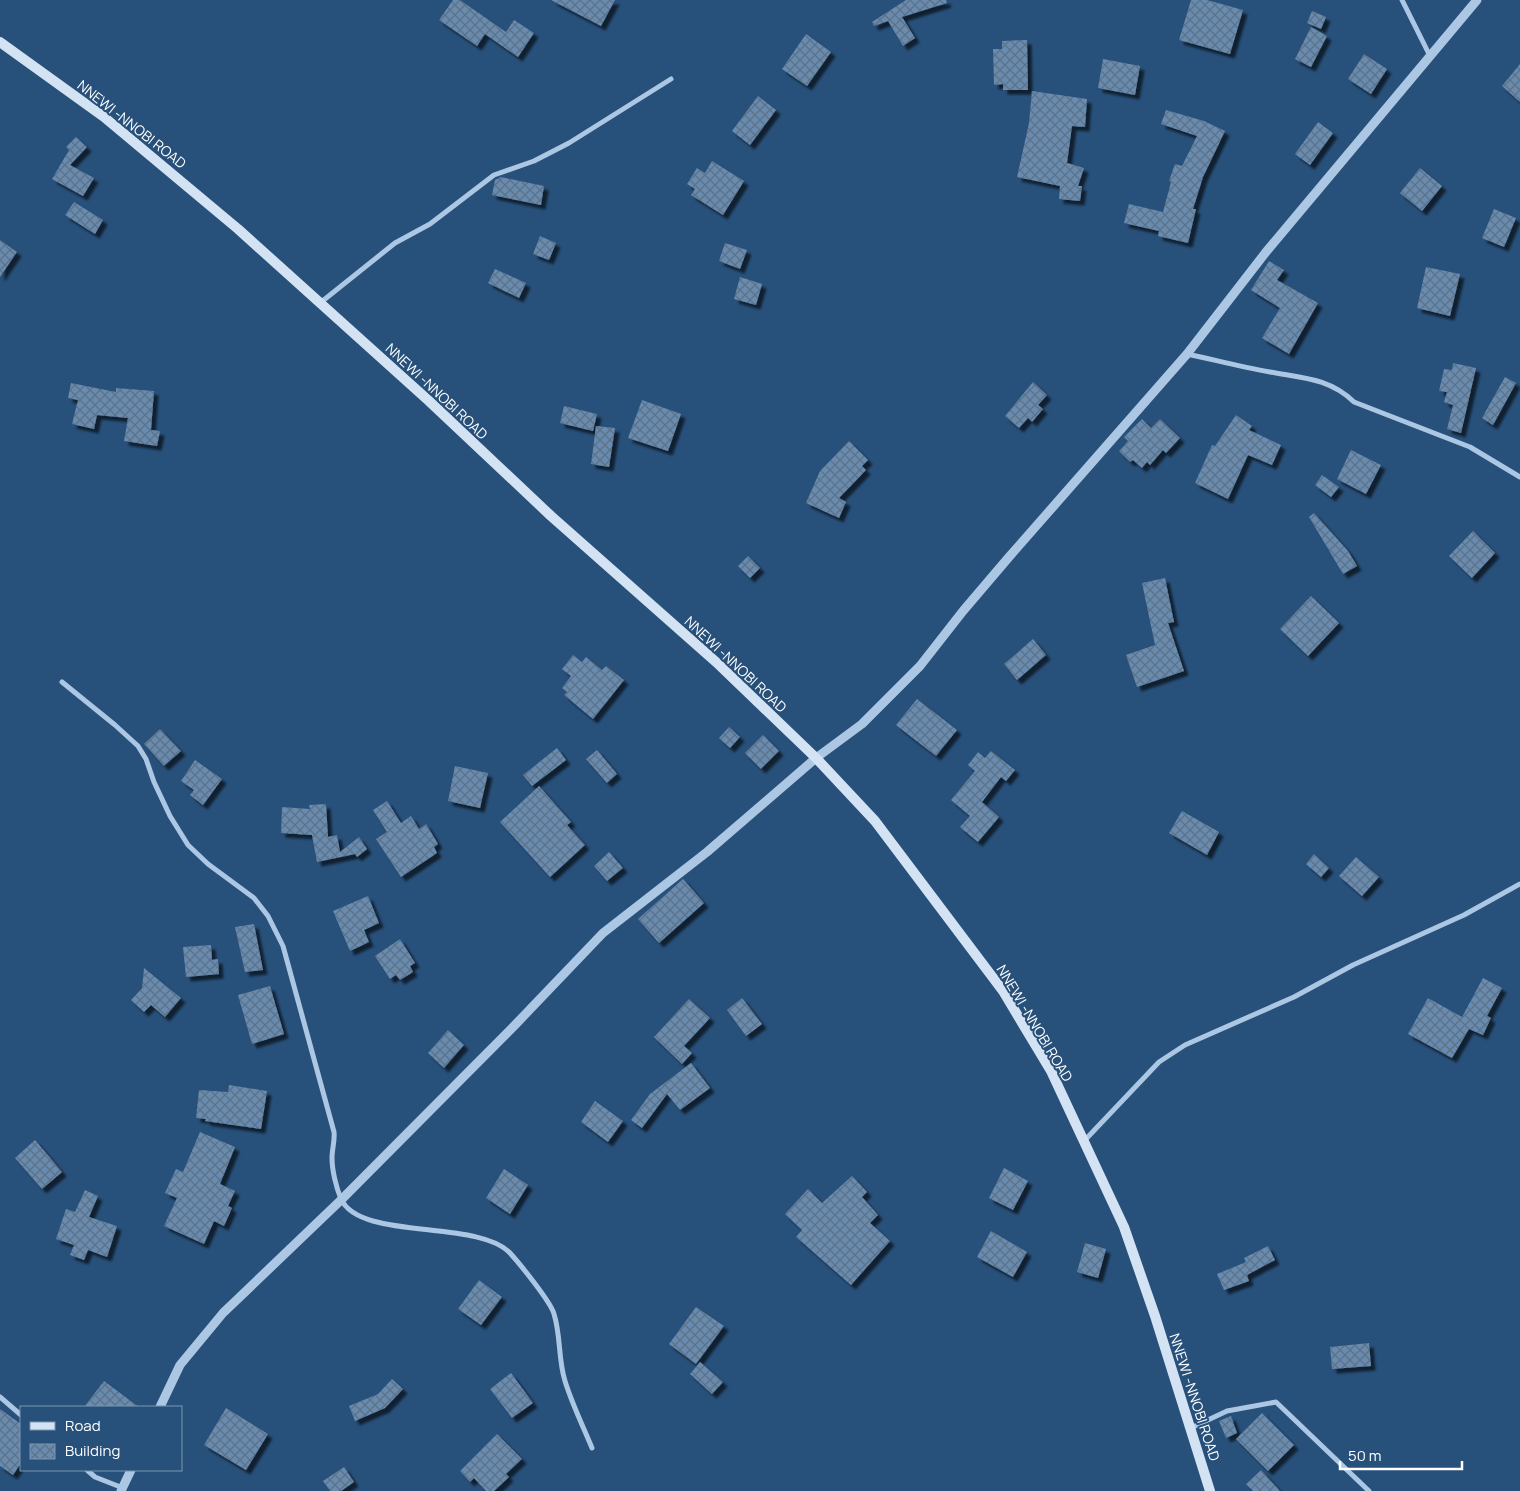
<svg xmlns="http://www.w3.org/2000/svg" width="1520" height="1491" viewBox="0 0 1520 1491" font-family="Manrope,sans-serif">
	<defs>
		<pattern id="building-cross-hatch" width="8" height="8" patternUnits="userSpaceOnUse" patternTransform="scale(1.25)"><rect width="8" height="8" fill="#688baf"/><path d="M0 0l8 8M0 8l8-8" fill="none" stroke="#5d7287"/></pattern>
		<filter id="shadow"><feDropShadow dx="4.5" dy="4.5" stdDeviation="1" flood-color="#0009"/></filter>
	</defs>
	<rect width="100%" height="100%" fill="#27507a"/>
	<path fill="url(#building-cross-hatch)" filter="url(#shadow)" d="M453,0H460L506,32L514,20L534,33L518,57L485,34L477,46L439,20Z
		M551,0H615L601,26Z
		M906,0H946L947,3L902,17L915,38L903,46L888,21L874,26L872,22Z
		M1191,0H1207L1243,10L1230,54L1179,40Z
		M1312,11L1326,17L1321,29L1307,23Z
		M1311,27L1327,36L1311,67L1295,59Z
		M806,34L831,52L807,86L782,69Z
		M1027,40L1028,90H1003V84L994,85L993,49H1002V41Z
		M1364,54L1387,69L1371,94L1348,79Z
		M1103,59L1140,66L1135,95L1098,88Z
		M1520,64V102L1502,86Z
		M1032,91L1087,99L1085,127L1072,126L1067,163L1084,168L1078,186H1082L1080,201L1059,199L1060,186L1017,177L1029,123Z
		M758,96L776,110L750,145L732,131Z
		M1166,110L1204,121L1225,131L1203,177L1193,209H1196L1188,243L1158,236L1159,231L1124,223L1129,204L1163,212L1171,182L1169,181L1175,164L1182,166L1197,136L1161,124Z
		M1318,122L1333,133L1310,165L1295,154Z
		M76,137L87,147L70,165L94,178L83,196L52,179L69,150L66,147Z
		M712,161L744,181L723,215L691,195L695,189L687,184L697,168L705,173Z
		M1420,168L1442,186L1422,211L1400,193Z
		M501,177L544,186L541,205L492,195L495,180Z
		M74,202L103,220L95,234L65,215Z
		M1494,209L1516,218L1504,247L1482,238Z
		M540,236L556,243L549,260L533,254Z
		M0,240L17,252L0,277Z
		M725,243L747,250L740,269L719,261Z
		M1269,261L1284,270L1277,280L1318,303L1289,354L1262,338L1280,308L1251,290Z
		M1426,267L1460,274L1450,316L1417,308Z
		M495,269L526,283L519,298L488,283Z
		M740,277L762,284L756,305L734,299Z
		M1453,363L1476,368L1461,433L1447,429L1453,405L1444,402L1447,392L1439,391L1444,369L1452,370Z
		M1505,377L1516,383L1493,425L1482,418Z
		M1033,382L1047,395L1038,405L1043,409L1032,422L1028,418L1019,428L1005,416Z
		M71,383L116,392V388L154,391L151,430L160,431L157,446L124,441L128,418L97,415L94,429L72,424L78,400L68,398Z
		M642,400L681,414L668,451L628,438Z
		M564,406L597,414L593,431L560,423Z
		M1236,415L1252,426L1249,430L1281,445L1272,465L1248,455L1228,499L1195,483L1212,445L1215,446Z
		M1142,419L1151,428L1160,419L1180,438L1166,453L1163,450L1150,465L1147,462L1142,468L1133,460L1130,462L1119,451L1128,441L1124,437Z
		M596,426L615,428L609,467L591,464Z
		M849,441L868,460L862,466L866,470L839,498L846,502L839,518L806,503L820,471Z
		M1351,450L1381,465L1366,494L1337,479Z
		M1322,475L1339,487L1331,497L1315,485Z
		M1314,513L1348,551L1357,566L1343,574L1309,517Z
		M1473,531L1495,553L1472,578L1449,556Z
		M748,556L760,568L750,578L738,566Z
		M1165,578L1174,622L1168,623L1184,671L1137,687L1126,655L1155,645L1142,583Z
		M1311,596L1339,623L1308,656L1280,629Z
		M1033,639L1046,655L1017,680L1004,664Z
		M573,655L582,662L586,657L602,670L606,666L624,680L593,719L564,695L567,692L562,688L571,676L562,669Z
		M917,699L957,730L936,756L896,725Z
		M729,727L740,737L730,748L719,738Z
		M160,729L181,751L164,766L144,744Z
		M763,735L779,751L761,769L745,753Z
		M557,748L566,760L532,786L523,775Z
		M597,750L617,774L607,783L586,759Z
		M991,751L1015,770L1006,781L1001,777L982,802L999,817L978,842L960,827L970,816L951,800L975,771L968,765L978,752L985,758Z
		M195,760L222,779L203,805L190,795L194,790L181,781Z
		M455,766L488,773L480,808L448,801Z
		M539,786L571,822L567,825L585,845L550,877L500,822Z
		M387,801L401,823L411,816L419,829L426,824L438,844L434,847L437,853L401,877L376,839L387,832L373,810Z
		M326,804L328,837L337,835L340,852L359,837L367,849L357,857L355,854L317,862L312,835L281,833L282,807L310,809L309,805Z
		M1182,811L1219,832L1207,855L1169,833Z
		M609,852L623,868L607,881L594,866Z
		M1314,854L1329,868L1321,877L1306,864Z
		M1356,857L1379,877L1362,896L1339,876Z
		M683,879L704,903L659,943L638,919Z
		M368,896L379,923L364,930L369,942L350,951L333,911Z
		M254,924L263,970L245,972L235,927Z
		M400,939L415,963L410,966L413,972L400,980L396,975L390,979L375,956Z
		M211,945L212,960L218,959L219,974L186,977L183,947Z
		M144,968L181,998L165,1017L151,1005L144,1012L131,1000L142,988Z
		M1483,978L1502,988L1487,1016L1491,1018L1483,1035L1469,1029L1452,1058L1408,1034L1428,998L1462,1017Z
		M270,986L284,1034L252,1044L238,995Z
		M742,998L762,1024L746,1036L727,1010Z
		M689,999L710,1018L684,1046L692,1053L682,1064L654,1037Z
		M448,1030L464,1045L444,1068L428,1053Z
		M691,1063L710,1088L680,1110L667,1094L642,1128L631,1120L650,1094Z
		M229,1085L267,1091L261,1129L205,1121L206,1119L196,1118L199,1090L228,1092Z
		M595,1101L623,1121L608,1142L581,1122Z
		M200,1132L235,1147L220,1184L235,1191L228,1206L232,1208L224,1226L214,1221L204,1244L164,1226L177,1198L165,1193L176,1169L183,1172Z
		M35,1140L62,1172L42,1189L15,1158Z
		M1004,1168L1028,1181L1013,1210L989,1198Z
		M504,1169L528,1185L510,1214L486,1198Z
		M852,1176L867,1192L862,1197L878,1215L870,1223L890,1241L851,1285L796,1237L802,1230L785,1214L808,1189L822,1203Z
		M85,1190L98,1196L89,1217L117,1226L107,1257L88,1250L84,1260L70,1255L74,1245L56,1239L66,1209L75,1212Z
		M991,1231L1027,1252L1013,1277L977,1257Z
		M1085,1243L1106,1249L1098,1278L1077,1272Z
		M1268,1246L1275,1260L1247,1275L1249,1281L1224,1290L1217,1274L1246,1262L1244,1258Z
		M479,1280L502,1297L481,1325L458,1309Z
		M696,1307L724,1326L696,1364L669,1344Z
		M1369,1343L1371,1366L1332,1369L1330,1347Z
		M700,1362L723,1382L712,1394L690,1374Z
		M511,1373L533,1403L512,1418L490,1389Z
		M392,1379L403,1389L385,1408L355,1421L349,1406L378,1394Z
		M104,1381L139,1407H84Z
		M226,1408L268,1434L246,1470L204,1445Z
		M0,1409L21,1424V1463L13,1475L0,1466Z
		M1262,1413L1294,1445L1268,1471L1236,1439Z
		M1231,1416L1237,1433L1226,1438L1219,1421Z
		M497,1434L522,1459L506,1474L509,1477L494,1491H486L474,1478L470,1482L460,1471Z
		M344,1467L354,1482L341,1491H330L323,1481Z
		M1261,1470L1280,1491H1253L1246,1484Z"/>
	<g fill="none" stroke-linecap="round" stroke-linejoin="round">
		<path stroke="#abc7e3" stroke-width="5" d="M1402,0L1430,56
			M320,303L395,243L430,224L494,175L534,161L569,143L671,79
			M1187,354C1215,360 1242,367 1270,372C1302,378 1329,378 1354,402L1470,447L1520,477
			M62,682L115,725L138,746L146,759L154,782L170,816L188,845L208,864L254,898L268,916L283,946L334,1132C335,1141 332,1149 332,1158C332,1170 336,1187 341,1199C360,1241 478,1219 510,1253C519,1263 551,1302 554,1314C561,1336 558,1359 565,1381C572,1404 583,1426 592,1448
			M1085,1140L1159,1062L1185,1045L1294,997L1353,965L1464,915L1520,884
			M0,1397L21,1415
			M1191,1428L1227,1411L1276,1402L1369,1491
			M87,1470L95,1477L123,1488"/>
		<path stroke="#abc7e3" stroke-width="9" d="M160,1407L180,1365L223,1313L341,1200L515,1025L603,933L707,852L816,758L862,724L920,666L963,611L1009,557L1187,354L1266,252L1477,0
			M121,1491L131,1470"/>
		<path stroke="#d4e3f4" stroke-width="10" d="M0,42L104,117L238,229L429,401L551,516L716,662L816,758L875,821L1003,991L1051,1071L1124,1227L1155,1316L1210,1491"/>
	</g>
	<g text-anchor="middle" dominant-baseline="central" stroke-width="4" stroke-linejoin="round" paint-order="stroke">
		<g font-size="14" fill="#fff" stroke="#27507a">
			<text transform="translate(132 124) rotate(38)">NNEWI -NNOBI ROAD</text>
			<text transform="translate(437 391) rotate(43)">NNEWI -NNOBI ROAD</text>
			<text transform="translate(736 664) rotate(43)">NNEWI -NNOBI ROAD</text>
			<text transform="translate(1035 1023) rotate(59)">NNEWI -NNOBI ROAD</text>
			<text transform="translate(1195 1397) rotate(72)">NNEWI -NNOBI ROAD</text>
		</g>
	</g>
	<rect x="20" y="1406" width="162" height="65" fill="#27507a" stroke="#7d96af"/>
	<rect x="30" y="1422" width="25" height="8" fill="#d4e3f4" stroke="#7d96af"/>
	<text x="65" y="1431" font-size="15" fill="#ffffff">Road</text>
	<rect x="30" y="1444" width="25" height="15" fill="url(#building-cross-hatch)" stroke="#7d96af"/>
	<text x="65" y="1456" font-size="15" fill="#ffffff">Building</text>
	<path d="M1340 1461v8h122v-8" fill="none" stroke="#ffffff" stroke-width="2.5"/>
	<text x="1348" y="1461" font-size="15" fill="#ffffff" stroke="#27507a" stroke-width="4" paint-order="stroke">50 m</text>
</svg>
